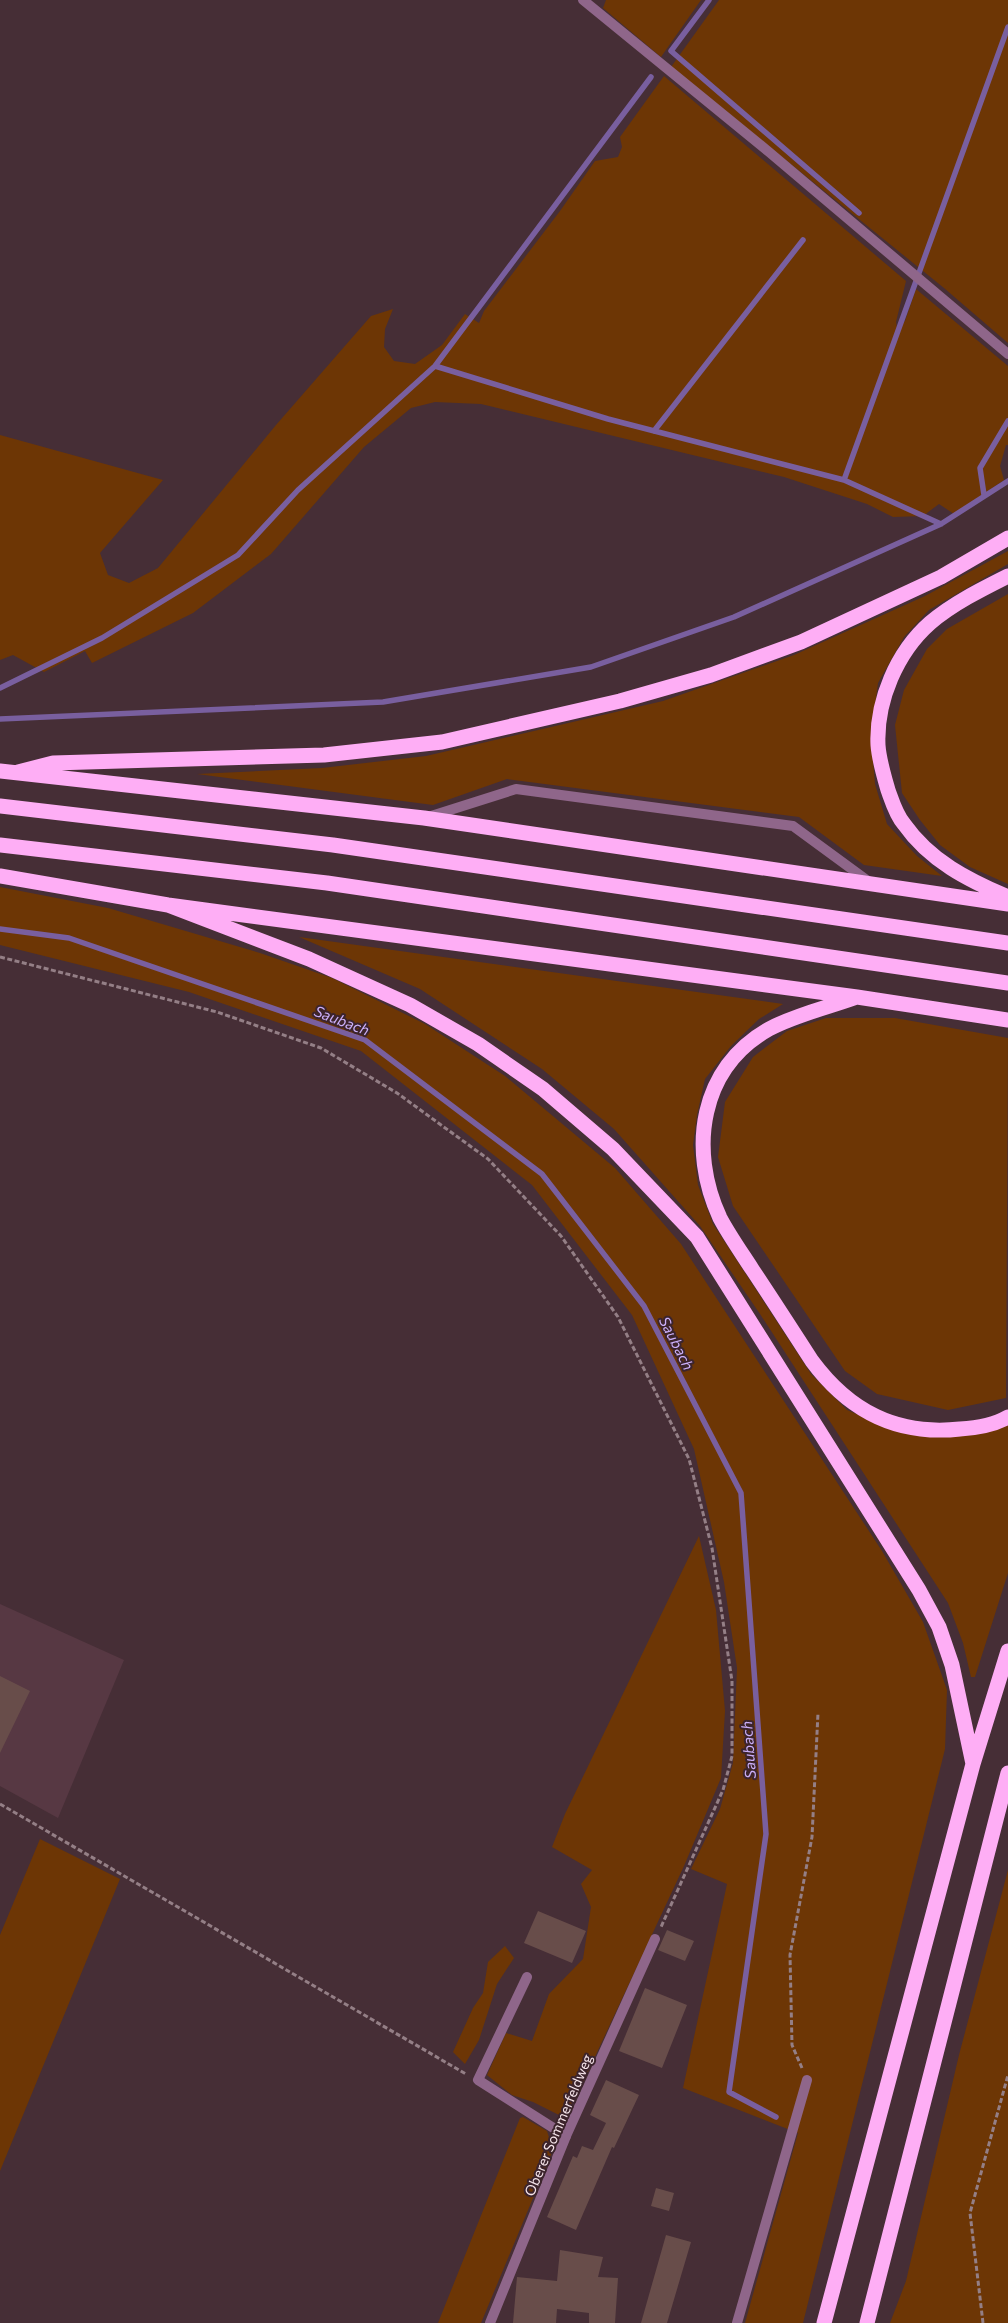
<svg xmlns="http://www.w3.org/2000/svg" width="1008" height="2323" viewBox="0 0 1008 2323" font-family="Commissioner,sans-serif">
	<rect width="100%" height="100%" fill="#462e36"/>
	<path fill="#573843" d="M0,1604L124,1660L58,1818L0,1786Z"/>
	<path fill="#6d3605" d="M606,0H701L661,57L603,8Z
		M719,0H1008V343L944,288L671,67Z
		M664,76L906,281L896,322L897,329L905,321L916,289L1008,366V445H1006L1000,466L1004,480L954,514L939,504L923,516L893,517L867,504L784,477L481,404L435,402L411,408L364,447L271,554L193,613L92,663L85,651L44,672L13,655L0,660V435L163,480L100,553L108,575L129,583L158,568L276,425L371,316L393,309L385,329L384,347L394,361L415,364L442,345L465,314L479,323L484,311L560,211L595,161L618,157L622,147L620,137Z
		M1008,551V564L929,610L904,637L878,683L871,737L875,784L887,824L917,856L942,876L864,865L799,817L507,779L433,805L197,774L322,768L426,756L663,701L794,655L925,596Z
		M1008,594V884L970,867L940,845L920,820L902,793L895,725L904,690L927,649L947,629Z
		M0,887L108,908L260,953L332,978L425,1024L505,1076L615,1168L681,1244L882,1551L923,1622L947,1690L945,1749L803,2323H745L798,2133L683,2088L727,1884L691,1869L720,1809L733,1763L737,1668L724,1582L694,1449L632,1315L532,1185L361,1051L189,992L0,945Z
		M299,937L783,1004L759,1019L731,1046L705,1079L697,1115L693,1145L698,1185L713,1224L811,1374L847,1410L892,1429L1008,1423V1573L975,1677H971L963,1643L948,1603L760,1314L700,1226L614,1129L542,1069L420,989Z
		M826,1018H895L1008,1038L1006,1398L948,1410L877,1394L845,1371L733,1206L718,1157L725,1102L753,1057L787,1031Z
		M699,1536L716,1610L725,1711L721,1778L684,1866L578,2093L563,2117L533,2102L512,2095L487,2075L506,2033L532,2041L549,1994L583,1959L591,1907L581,1884L592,1870L552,1847L565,1814Z
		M40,1839L120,1879L0,2171V1935Z
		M1008,1870V2323H890L906,2281L959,2055Z
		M505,1946L514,1958L497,1984L479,2040L465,2064L453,2052L473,2008L483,1993L488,1962Z
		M523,2117L547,2131L553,2150L481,2323H438L520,2118Z"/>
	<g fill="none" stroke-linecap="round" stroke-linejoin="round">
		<path stroke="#795f9f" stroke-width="5.5" d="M709,0L671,51L859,213
			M435,366L608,419L844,480L941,524
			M654,431L803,240
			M844,480L1008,27
			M984,495L980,468L1008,421
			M0,688L102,638L238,555L298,490L435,366L651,77
			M0,719L383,702L591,667L734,617L941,524L1008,481
			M0,929L69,938L365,1040L542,1174L644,1306L741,1493L766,1834L729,2092L776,2117"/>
	</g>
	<path fill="#684d4a" d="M0,1676L30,1691L0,1753Z
		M538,1911L586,1931L572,1963L524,1943Z
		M667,1930L694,1941L685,1961L658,1950Z
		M645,1988L687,2005L662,2068L619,2051Z
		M606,2080L639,2095L614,2148L612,2147L576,2230L547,2217L573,2156L577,2158L582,2146L593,2150L606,2123L590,2115Z
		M656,2188L674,2193L669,2211L651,2206Z
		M666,2235L691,2242L667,2323H641Z
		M560,2250L603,2257L598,2277L618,2278L615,2323H589V2313L557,2309L556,2323H513L517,2277L557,2281Z"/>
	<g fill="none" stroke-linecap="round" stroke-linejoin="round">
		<path stroke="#947f86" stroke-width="3" stroke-dasharray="5 2.5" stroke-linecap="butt" d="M0,957L217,1012L321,1048L397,1093L488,1159L561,1236L618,1317L689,1459L712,1548L732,1681V1756L723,1790L661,1927
			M0,1804L466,2074
			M802,2068L792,2045L790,1955L812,1837L818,1713
			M983,2323L970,2213L1008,2075"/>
		<path stroke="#8f668a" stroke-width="10" d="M583,0L769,152L1008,354
			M428,817L516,789L793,826L868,881
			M527,1977L478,2080L566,2136
			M737,2323L807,2080"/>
		<path stroke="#8f668a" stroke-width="10" d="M490,2323L566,2136L655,1939"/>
		<path stroke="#feaef5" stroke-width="15" d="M1008,576C982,589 952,604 930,623C897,652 876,701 878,745C879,760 884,776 888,790C892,801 896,815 904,824C930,861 968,880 1008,897
			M0,771L424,818L1008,904
			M18,772L53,763L324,755L442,742L620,701L711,675L801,642L941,577L1008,538
			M0,806L333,845L1008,943
			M0,845L327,883L1008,983
			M0,876L168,905L857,997L1008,1020
			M168,905L309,959L410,1005L478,1044L543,1089L613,1149L697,1237L919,1590L939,1627L952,1665L973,1764
			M854,998C826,1008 795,1015 769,1029C700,1068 688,1149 720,1218C729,1235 741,1252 752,1269C772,1299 792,1330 812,1361C849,1411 896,1436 960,1429C976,1428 994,1425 1008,1417
			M824,2323L973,1764L1008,1651
			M867,2323L1008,1773"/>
	</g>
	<g text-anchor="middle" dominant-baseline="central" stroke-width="4" stroke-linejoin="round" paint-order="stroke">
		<g font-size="14" fill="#f7e6eb" stroke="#3c242c">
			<text transform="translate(558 2125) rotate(-67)">Oberer Sommerfeldweg</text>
		</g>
		<g font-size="15" font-style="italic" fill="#cbaff8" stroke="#3c242c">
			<text transform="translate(342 1020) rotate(21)">Saubach</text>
			<text transform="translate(677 1343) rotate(63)">Saubach</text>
			<text transform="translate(748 1750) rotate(-94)">Saubach</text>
		</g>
	</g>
</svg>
